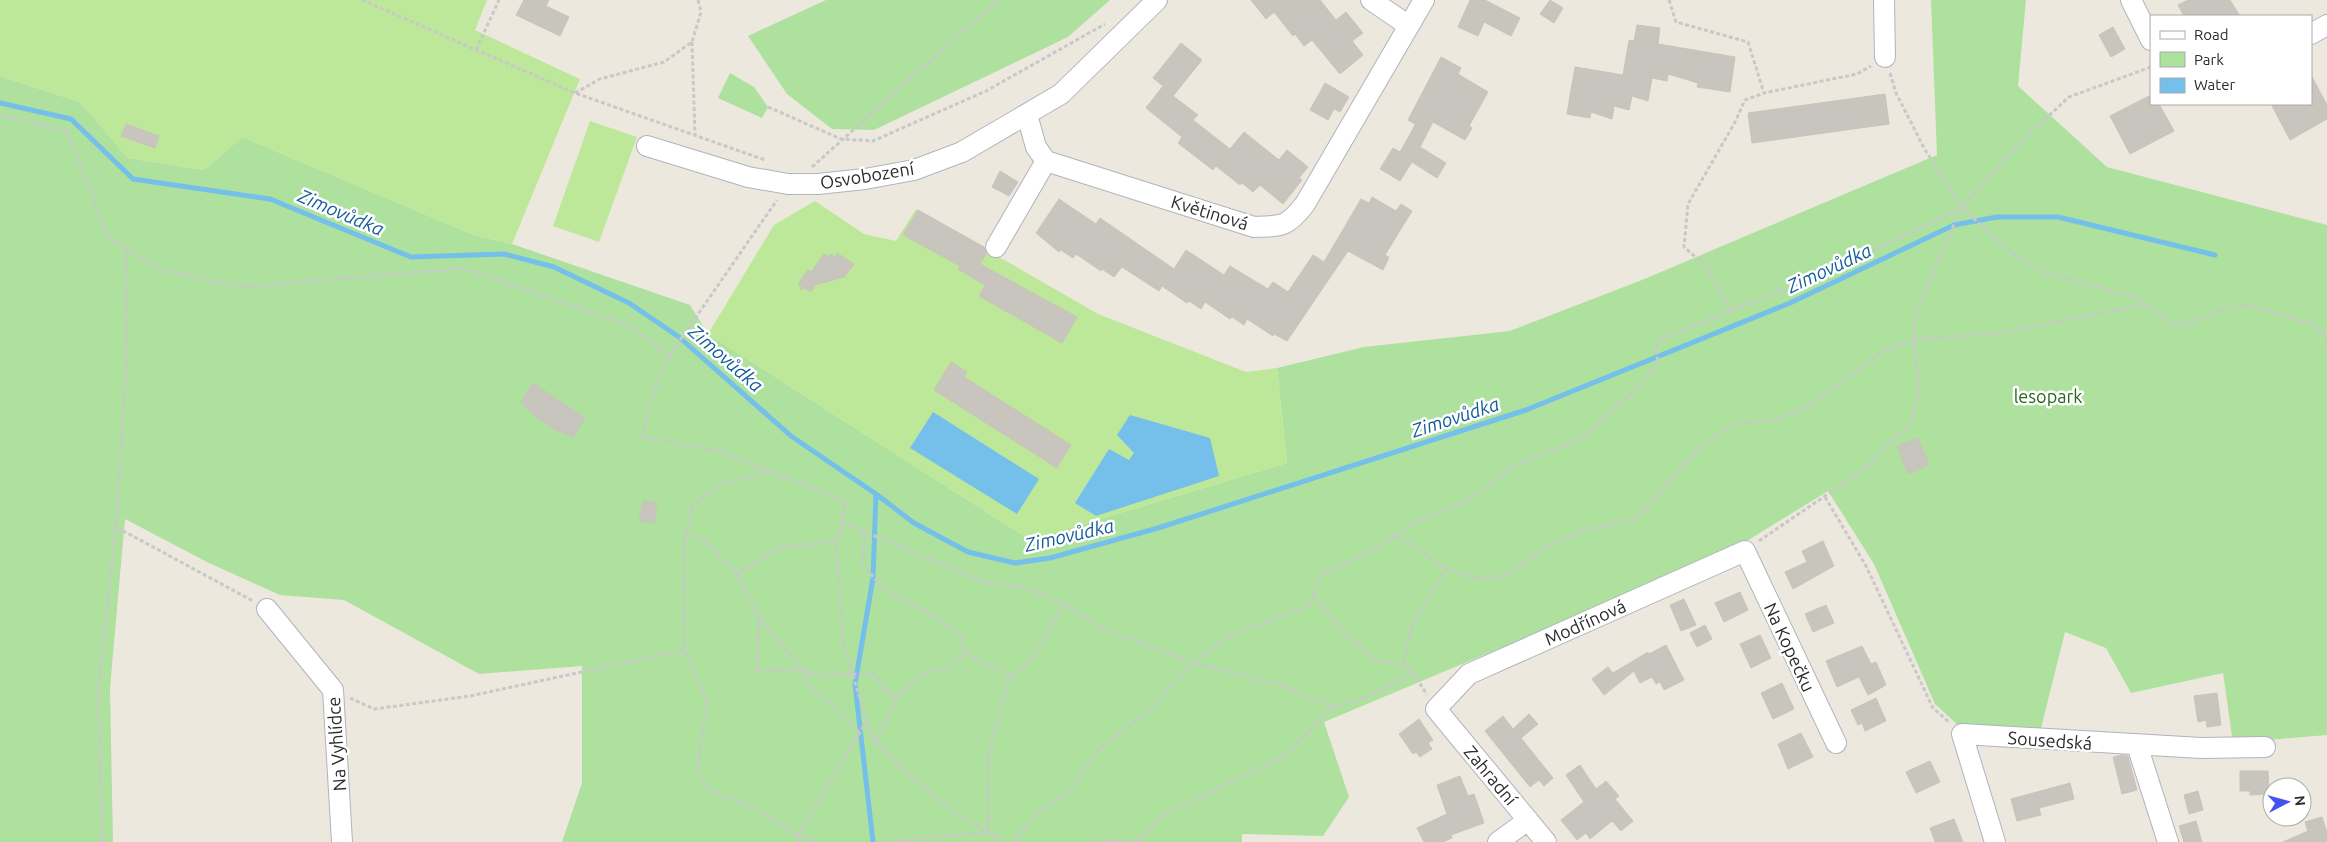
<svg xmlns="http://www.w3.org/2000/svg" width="2327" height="842" viewBox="0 0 2327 842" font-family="Ubuntu,sans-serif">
	<rect width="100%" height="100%" fill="#ede8de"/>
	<path fill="#ade19d" d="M826,0H1110L1068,37L874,130L832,129L787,94L748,36Z
		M1931,0H2026L2018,86L2107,167L2327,225V735L2233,743L2223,673L2131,693L2106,648L2065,632L2040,732L1961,728L1935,704L1874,564L1828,491L1729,552L1324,722L1349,797L1323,836L1242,834V842H562L582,783V666L479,674L344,600L280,595L207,562L125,519L110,688L113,842H0V76L80,102L128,158L204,170L242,137L474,235L512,244L690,305L708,334L1030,540L1287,463L1277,368L1364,347L1510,331L1642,280L1937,155Z
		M730,73L754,87L768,107L762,118L718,98Z"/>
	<path fill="#bee899" d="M0,0H487L475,30L580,79L512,244L474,235L242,137L204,170L128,158L80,102L0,76Z
		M590,121L637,137L599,242L553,226Z
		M815,201L864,234L896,241L916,209L1098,314L1246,372L1277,368L1287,463L1030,540L708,334L774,225Z"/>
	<path fill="#75bfeb" d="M933,412L1039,479L1017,514L910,448Z
		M1130,415L1210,438L1219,476L1096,516L1075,503L1109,449L1129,460L1134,453L1117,435Z"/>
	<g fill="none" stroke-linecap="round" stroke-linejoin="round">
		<path stroke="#75bfeb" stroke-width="5" d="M0,103L71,119L133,179L270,199L411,257L504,254L554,267L629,303L679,337L791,436L876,494L914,523L968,552L1015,563L1050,558L1158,528L1526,410L1790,303L1954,225L1997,217H2058L2215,255
			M873,842L855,684L873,578L876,494"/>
	</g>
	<path fill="#c8c5be" stroke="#c8c4b8" d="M524,0H549L546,6L569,17L560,36L516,15Z
		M1251,0H1320L1336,20L1346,12L1363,33L1352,41L1363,55L1340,74L1312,40L1304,46L1295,34L1293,36L1274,12L1266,19Z
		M1470,0H1485L1520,18L1511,36L1484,22L1478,36L1458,27Z
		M1550,0L1563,8L1554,23L1540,14Z
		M2188,0H2230L2240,16H2184L2178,5Z
		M1637,25L1660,28L1658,44L1735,57L1730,92L1697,87L1698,83L1668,74L1667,81L1652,78L1648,101L1632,96L1629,110L1614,106L1612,119L1591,112L1590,118L1567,114L1575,67L1623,75L1629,40L1634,41Z
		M2113,27L2125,49L2111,57L2099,35Z
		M1181,43L1202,60L1173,96L1198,115L1193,120L1230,149L1244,132L1279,160L1287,150L1308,167L1299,178L1302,180L1283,204L1260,185L1253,192L1242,183L1240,185L1216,166L1213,170L1178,143L1182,137L1146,108L1163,86L1153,78Z
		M1441,57L1461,68L1458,74L1488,92L1469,126L1472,128L1465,140L1433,122L1420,147L1446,163L1437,178L1412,162L1400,181L1380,169L1393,148L1400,152L1413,129L1415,124L1408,120Z
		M2311,75L2327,105V119L2290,140L2271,104H2311Z
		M1325,83L1349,97L1340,112L1334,109L1328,120L1310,110Z
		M1885,94L1889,124L1752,143L1748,113Z
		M2151,95V104H2159L2174,131L2130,154L2110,116Z
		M126,124L159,136L155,148L121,136Z
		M1000,171L1018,182L1009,196L992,187Z
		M1372,197L1396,211L1401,204L1412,211L1385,255L1389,257L1383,270L1348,251L1287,341L1274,334L1273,336L1247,319L1244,325L1232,317L1230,319L1205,302L1201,309L1189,301L1187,303L1162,286L1159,291L1122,267L1114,277L1102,269L1101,271L1076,254L1073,258L1061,250L1059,252L1036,233L1059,199L1096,224L1100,218L1174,269L1186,250L1224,275L1230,266L1268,289L1273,282L1288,292L1313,255L1324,262L1361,199L1369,203Z
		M918,210L984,247L986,254L980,264L1077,317L1062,343L979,296L985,285L958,269L960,266L903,235Z
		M837,253L854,264L844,277L815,285L811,292L804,288L800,290L802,287L798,284L808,270L811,272L824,254L828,257L830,254L835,257Z
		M951,362L967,372L964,377L1071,445L1057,468L934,390Z
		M533,383L585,418L573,437L554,429L535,416L521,402Z
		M1918,438L1929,465L1908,474L1897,446Z
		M643,501L657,503L654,523L639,521Z
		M1823,541L1834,566L1793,589L1785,572L1807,562L1802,551Z
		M1740,592L1748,610L1724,622L1715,603Z
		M1684,599L1696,625L1681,631L1670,605Z
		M1826,605L1834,623L1813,632L1805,614Z
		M1705,625L1712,639L1697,647L1690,633Z
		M1760,635L1771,658L1751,668L1740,644Z
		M1666,645L1684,680L1664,690L1660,682L1656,684L1652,677L1640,683L1634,671L1604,695L1592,679L1608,667L1613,673L1648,652L1649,654Z
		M1862,646L1871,664L1876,662L1886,685L1868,695L1859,677L1837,687L1826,661Z
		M1782,683L1794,709L1773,719L1761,693Z
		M2217,693L2221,725L2207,727L2206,720L2198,722L2194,696Z
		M1876,698L1886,721L1865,731L1862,723L1858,725L1851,710Z
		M1529,714L1538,724L1521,738L1553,778L1544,786L1539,780L1530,787L1485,731L1503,716L1513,729Z
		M1419,719L1433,740L1428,743L1432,749L1420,757L1416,752L1413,754L1399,734Z
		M1801,733L1813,757L1788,769L1778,744Z
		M2122,755L2128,756L2137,790L2122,794L2113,757Z
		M1930,761L1940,782L1916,793L1906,772Z
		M1580,765L1596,789L1606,781L1619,796L1615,799L1633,821L1621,831L1612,821L1590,839L1586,833L1577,840L1561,820L1584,802L1566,775Z
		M2240,771H2268L2269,794L2250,795V791H2240Z
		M1460,776L1468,796L1474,794L1484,823L1451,835L1452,838L1443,842H1424L1417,828L1447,814L1437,785Z
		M2070,783L2074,799L2039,808L2041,815L2017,821L2011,799Z
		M2198,791L2203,810L2189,814L2184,795Z
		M2322,817L2327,832V842H2283L2308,831L2305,822Z
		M1954,819L1963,842H1935L1930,828Z
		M2196,821L2202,842H2184L2179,826Z"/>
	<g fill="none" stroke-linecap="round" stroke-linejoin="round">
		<g stroke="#b1b3be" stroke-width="22">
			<path id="minor" d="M1371,0L1409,26
				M1884,0L1885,57
				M2131,0L2151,40
				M2311,34L2327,25
				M1027,115L1036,147L1046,161L1254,227C1283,226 1287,227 1305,204L1424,0
				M647,146L748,177L788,184H818L865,179L914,170L962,152L1061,94L1157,0
				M996,247L1046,161
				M267,609L333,690L342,842
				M2137,745L2168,842
				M1498,842L1528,820
				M1546,842L1436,709L1469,674L1745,551L1836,743
				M1995,842L1962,734L2201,748L2265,747"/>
		</g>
		<path stroke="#c8c8c8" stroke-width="3" stroke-dasharray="4 2.5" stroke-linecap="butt" d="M362,0L575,93L765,160
			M1669,0L1676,22L1748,42L1764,93L1857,74L1871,66
			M692,42L695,135
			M476,50L499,0
			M1890,73L1896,93L1924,148L1962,208L2010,251L2043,272L2135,297L2174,325L2190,323L2222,310L2249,305L2314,325L2327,340
			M575,93L600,79L664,62L692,42L701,12L698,0
			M768,107L841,139L873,141L986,91L1105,24
			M0,115L67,131L108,238L164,271L244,287L464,268L633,327L669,356L652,396L642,437L719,451L845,501L842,522L984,582L1023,587L1064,604L1099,627L1194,663L1227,637L1310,605L1320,575L1370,552L1416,522L1471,499L1515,465L1583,438L1643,382L1658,363L1656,341L1820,275L1962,208L2017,145L2069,97L2151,67
			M812,167L998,0
			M126,249V362L116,527L253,601
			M1730,310L1707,267L1684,247L1688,204L1734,124L1745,100L1764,93
			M669,356L777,200
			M770,472L723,484L693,505L684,541V650L707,701L697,772L710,791L753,807L798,835L815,842
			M1825,497L1866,566L1933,708L1949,722
			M842,522L836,542L843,642L871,736L905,771L957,814L1005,842
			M864,531L863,565L882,587L912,605L936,616L962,639L964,653L1013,677
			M686,533L706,542L736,573L759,616L803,670L821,676L873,673L885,691L897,697
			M1397,535L1447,569L1475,578L1505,576L1547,546L1589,529L1636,519L1702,445L1735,424L1775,420L1810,405L1885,350L1914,340L1998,333L2145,305
			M1759,541L1863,470L1910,424L1919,393L1914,340L1916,313L1961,208
			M736,573L783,547L836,542
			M1314,595L1341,630L1374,659L1403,665L1414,674L1427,695
			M759,616L757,671L803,670L806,681L860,733
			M1403,665L1413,622L1447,569
			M350,698L374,709L470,696L684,650
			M876,741L897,697L928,671L951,667L964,653
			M102,842L98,688L116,527
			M798,842V835L866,722
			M890,842L988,832V758L1008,681L1031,660L1064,604
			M1014,842L1036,815L1073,787L1098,751L1142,716L1194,663L1283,686L1332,707L1367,697L1414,674
			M1097,842C1109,839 1121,842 1133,841C1144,839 1153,825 1160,817L1286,755L1332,707"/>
		<use href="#minor" stroke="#fff" stroke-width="20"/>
	</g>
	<g text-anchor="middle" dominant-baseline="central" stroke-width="5" stroke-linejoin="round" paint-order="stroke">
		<g font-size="18" fill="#2b2b2b" stroke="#fff">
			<text transform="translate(867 175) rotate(-9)">Osvobození</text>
			<text transform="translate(1210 212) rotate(17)">Květinová</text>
			<text transform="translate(1585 622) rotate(-24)">Modřínová</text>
			<text transform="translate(1790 647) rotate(65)">Na Kopečku</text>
			<text transform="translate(2050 740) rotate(4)">Sousedská</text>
			<text transform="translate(336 744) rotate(-94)">Na Vyhlídce</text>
			<text transform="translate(1491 775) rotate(50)">Zahradní</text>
		</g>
		<g font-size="18" fill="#24671d" stroke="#fff">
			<text x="2048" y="396">lesopark</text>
		</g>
		<g font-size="19" font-style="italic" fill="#125c99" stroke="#fff">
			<text transform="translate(341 212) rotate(23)">Zimovůdka</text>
			<text transform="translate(1829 268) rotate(-25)">Zimovůdka</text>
			<text transform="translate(726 358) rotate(41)">Zimovůdka</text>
			<text transform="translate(1455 417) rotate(-18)">Zimovůdka</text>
			<text transform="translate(1069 535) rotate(-13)">Zimovůdka</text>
		</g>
	</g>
	<rect x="2150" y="15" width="162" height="90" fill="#ffffff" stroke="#aaaaaa"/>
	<rect x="2160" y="31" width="25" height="8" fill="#ffffff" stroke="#aaaaaa"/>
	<text x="2194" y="40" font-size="15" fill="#2b2b2b">Road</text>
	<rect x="2160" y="52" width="25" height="15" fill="#ade19d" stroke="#aaaaaa"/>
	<text x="2194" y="65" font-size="15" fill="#2b2b2b">Park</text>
	<rect x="2160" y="78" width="25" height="15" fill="#75bfeb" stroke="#aaaaaa"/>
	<text x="2194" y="90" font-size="15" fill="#2b2b2b">Water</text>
	<g transform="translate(2287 802) rotate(84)"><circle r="24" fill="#ffffff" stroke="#aaaaaa"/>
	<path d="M0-4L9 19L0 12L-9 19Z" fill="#4452f4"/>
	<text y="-8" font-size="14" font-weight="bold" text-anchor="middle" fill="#2b2b2b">N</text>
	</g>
</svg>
